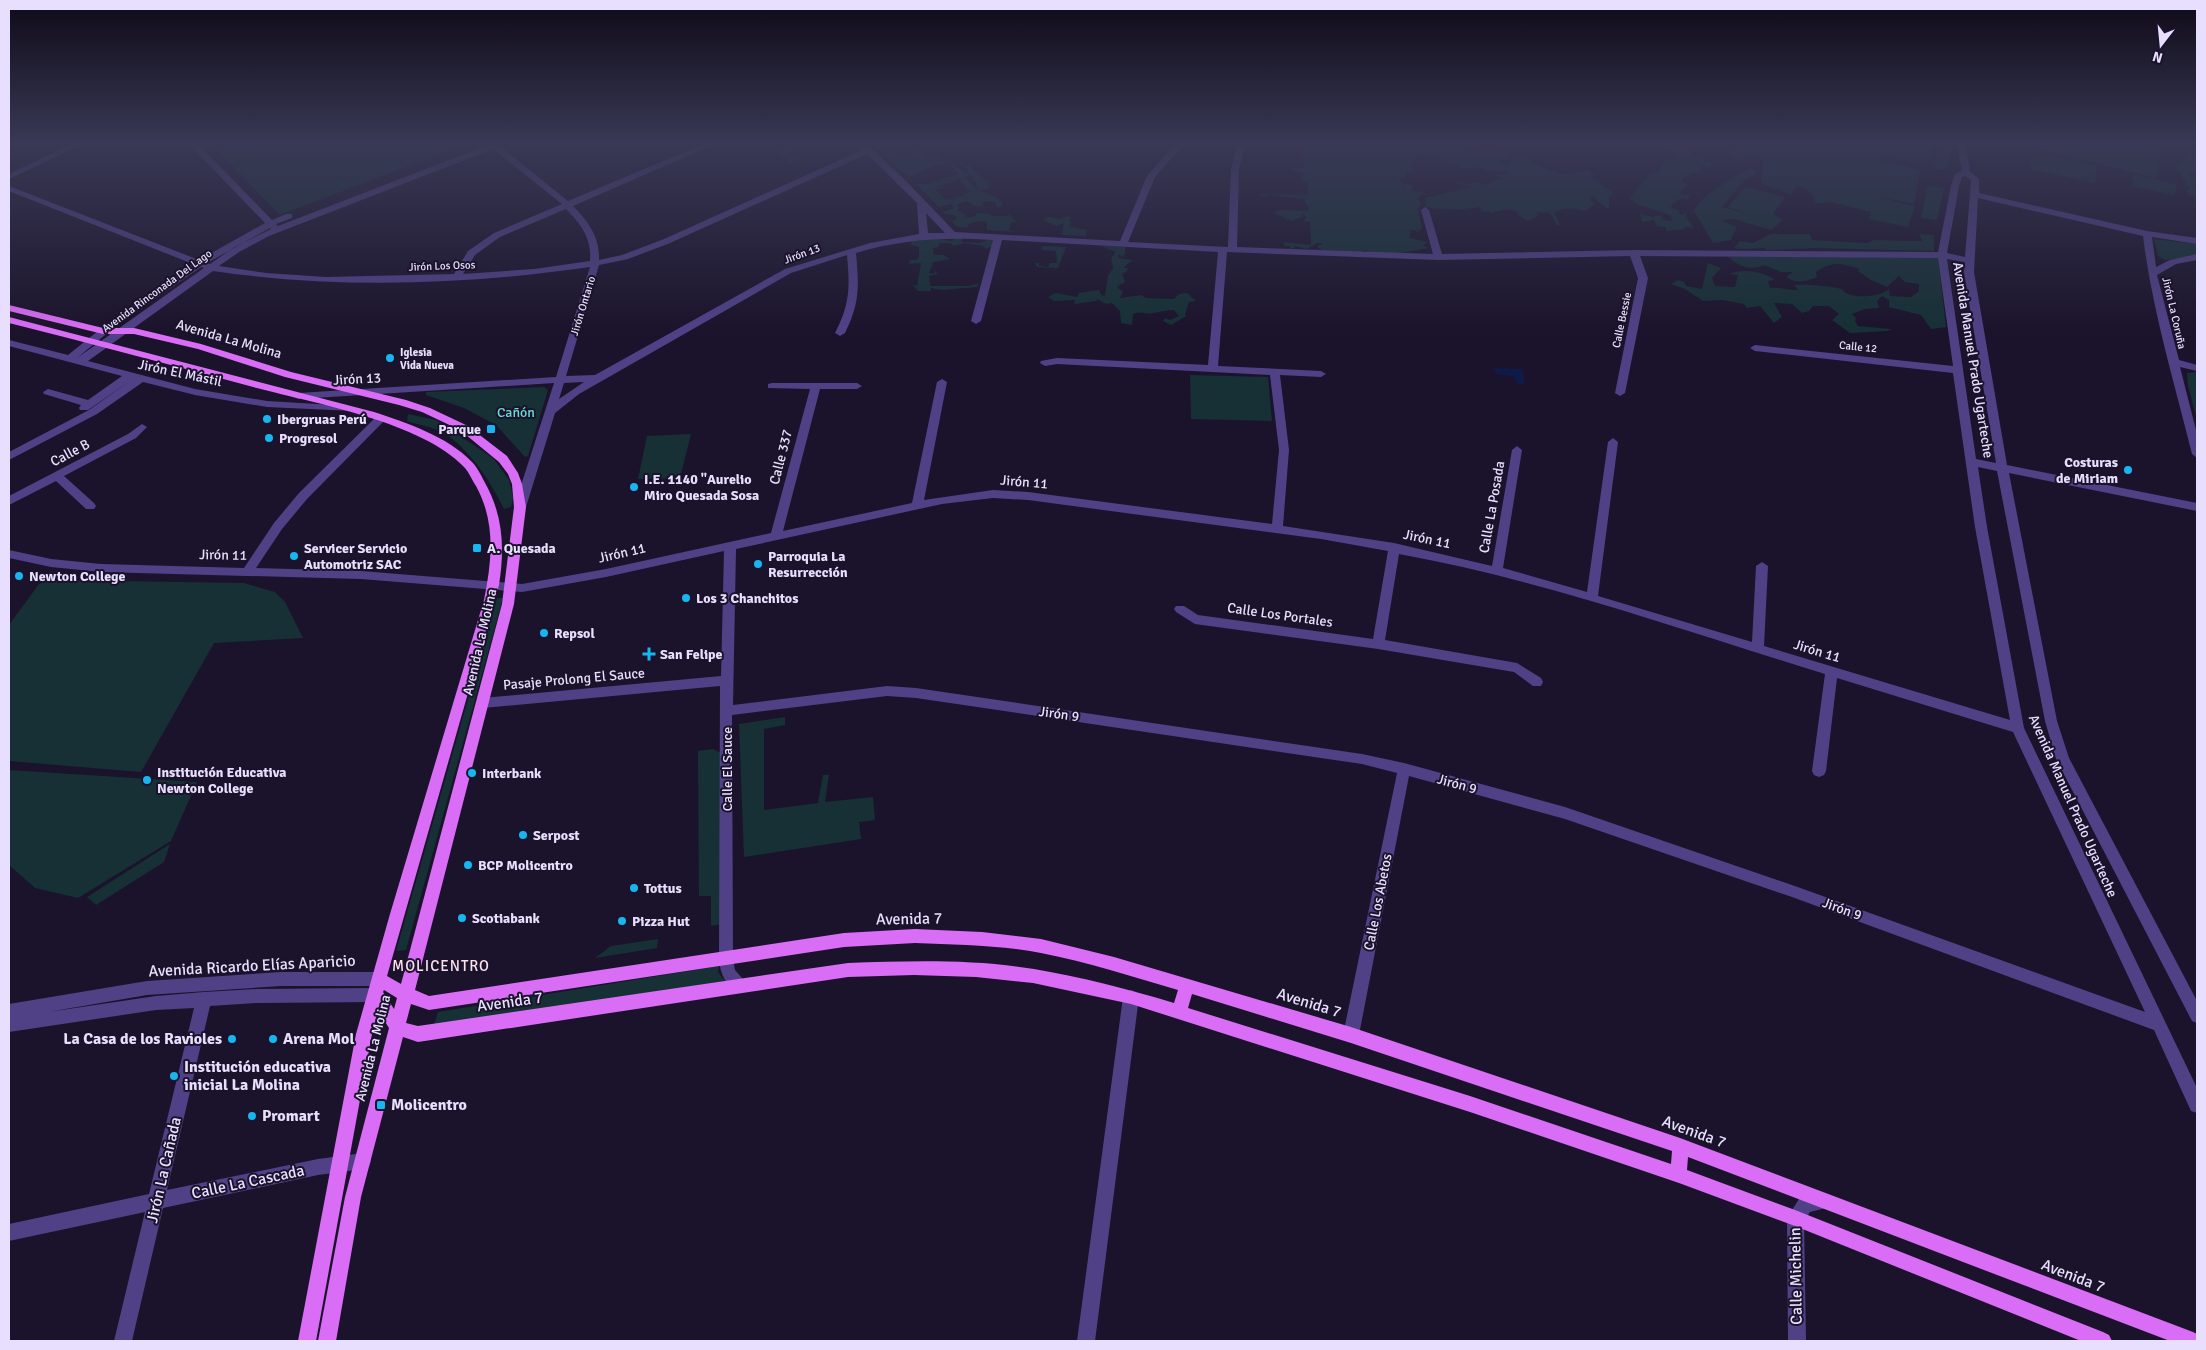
<svg xmlns="http://www.w3.org/2000/svg" width="2206" height="1350" viewBox="0 0 2206 1350" font-family="Signika,sans-serif">
	<rect width="100%" height="100%" fill="#1b132b"/>
	<path fill="#163035" d="M238,143H468L280,215L217,150Z
		M792,143H807L811,147L807,148L803,143L789,150H792L788,155L801,156L791,163L775,151Z
		M867,143H903L891,150L899,156L912,152L907,147L913,145L929,160L932,159L931,157L936,156L946,163L941,166L938,164L909,177L892,164L884,154L888,153L890,148L878,150L874,147L879,144Z
		M1302,143H1475L1483,146L1472,147L1464,152L1470,153L1483,148L1487,154L1488,149L1509,153L1511,158L1496,160L1508,167C1517,148 1526,159 1538,165C1545,169 1554,172 1562,174C1568,176 1582,172 1588,170L1591,172L1590,174L1595,175L1590,180L1594,179L1613,193L1609,196V210L1592,196L1590,200L1595,204L1585,211C1575,207 1562,208 1554,212L1560,225H1557L1550,213L1536,212L1538,216L1528,221L1518,215L1517,211L1506,209L1491,213L1488,211L1482,212V209L1479,207C1469,210 1436,210 1426,207L1425,198L1473,187L1455,183L1456,181L1469,184L1477,182L1482,185L1501,179L1497,175L1506,174L1508,171L1486,170L1478,167L1460,169L1458,165L1420,153C1414,158 1410,161 1413,169L1405,174V178H1400V180L1405,187V184L1412,185L1411,190L1416,192L1421,191L1428,195L1421,194L1418,200L1421,202L1418,210L1422,228L1418,232L1411,229L1410,238L1427,242L1423,246L1429,248L1394,254H1369L1366,250L1355,253L1323,250L1318,248V246L1323,243H1317L1307,249L1294,246V248L1289,249L1291,246H1284L1285,244L1282,242L1311,245L1310,222L1304,221L1306,218L1304,213L1302,217L1291,221L1274,213L1280,210L1308,211L1309,207L1305,203V199L1269,195L1261,197L1260,195L1261,194L1308,195V182L1301,181L1304,179L1300,176L1305,174L1289,168H1302L1306,165L1303,163L1305,158L1300,154L1306,152L1301,146Z
		M1658,143H1681L1687,147L1681,150H1688L1698,159L1703,157L1714,164L1709,169L1703,166L1699,170L1703,172H1694L1682,179L1683,183L1689,184L1681,191V195H1690L1688,200L1682,198L1673,203L1671,208L1680,211L1678,213L1682,215L1686,213V217L1694,228L1684,227L1686,229L1667,231L1665,227L1657,226L1654,220L1642,222L1640,214L1653,217L1661,215L1663,220L1673,221L1670,215L1637,204L1630,198L1650,174L1658,173L1665,161L1674,158L1676,154L1669,152Z
		M1765,143H1934L1931,160L1902,154L1917,159L1913,162L1889,156L1879,160L1920,170L1914,204L1875,196L1915,206L1908,227L1869,219L1871,212L1831,202L1816,204L1812,193L1797,185L1791,195L1761,183L1764,160L1751,156L1736,159L1717,145L1728,146L1739,152L1736,147L1755,145L1763,148Z
		M1944,143H1951L1949,165L1942,170L1935,168L1936,152L1944,151Z
		M2027,143H2161L2157,178L2026,146Z
		M2032,152L2096,165L2095,183L2030,169Z
		M2188,153L2197,157V173H2190L2192,179L2191,176L2197,175V198L2189,195L2186,191L2190,187L2184,186L2186,180L2182,178V175L2175,168L2178,162L2186,160L2185,156Z
		M957,162L966,166L970,164L974,167L971,168L989,184L988,189L979,191L996,197L1003,203L1001,207H997L995,202L984,201L982,205L984,207L974,206L967,201L956,205L959,207L957,210L967,216L963,218L976,216V213L991,214V216H1007L1008,214L1017,222H1011L1009,230L1016,232L987,230V222L978,221L969,224L967,228L957,227L952,222L957,218L954,215L944,214L943,212L954,208L951,204L939,207L924,192L943,186L944,187L936,190L946,200L963,196L970,191L960,181L966,179L978,190L979,189L971,175L967,174L968,176L923,192L916,184H926L959,174L952,166L948,165L951,163L966,174L969,170Z
		M1751,168L1757,173L1742,182L1722,207L1749,214L1728,207L1745,187L1785,197L1773,214L1783,220L1771,230L1734,219L1720,220L1737,227L1731,240L1713,243L1694,211C1700,195 1736,176 1751,168Z
		M2133,174L2177,185L2174,195L2133,186Z
		M1928,186L1944,188L1937,220L1921,218Z
		M1068,215L1071,218L1068,221H1071L1070,227L1087,230L1086,236L1062,235L1064,223L1057,226L1044,221L1046,217L1062,219Z
		M1771,234H1810L1812,240L1867,243L1874,240L1922,241L1919,234L1934,235V251L1816,248L1766,250L1765,248C1754,248 1746,250 1734,248L1740,241L1753,243Z
		M955,237L962,238V242L980,243L990,239L994,241L993,246L985,249L984,246L965,243L953,246L951,243H940L938,247L933,248L934,255H943L950,259L933,262L929,273L934,274L935,271L938,274L929,276L930,286H969L979,283L977,287L941,290L931,288V291H918L912,284L917,286L921,263L909,264L910,260H916L919,257V247L911,245L912,241L930,238L953,241Z
		M2154,239L2197,244V257L2165,260L2158,256Z
		M1042,246L1066,247L1058,268L1037,267L1035,263H1039V266L1048,267L1050,263H1057L1056,251L1042,250Z
		M1102,246L1125,247V254L1122,257L1119,254L1118,258L1132,260L1123,268H1128L1126,272L1122,274L1125,282L1117,287L1123,292L1120,298L1141,295L1146,298L1174,299L1179,294L1187,293L1196,301L1189,302L1185,314L1186,316L1171,325L1163,321L1165,318L1170,320L1179,316L1174,310C1166,310 1161,312 1153,313C1146,315 1141,310 1133,314L1132,325L1121,323L1120,311L1112,303L1106,304L1097,299V301L1074,304L1075,300L1054,301L1048,297L1056,293L1077,297L1079,293L1099,290L1102,296L1105,295L1108,276L1113,268L1111,258L1116,252Z
		M1861,256L1938,257L1946,327L1931,329L1921,315L1889,307V300L1882,296L1877,301L1879,308L1865,309L1852,314L1856,318L1855,321L1858,326L1891,329L1888,331L1850,333L1832,320L1839,314L1829,306H1813L1809,311L1802,313L1792,304L1774,303L1782,317L1774,323L1760,306L1747,308L1744,304L1722,300L1703,301L1685,289L1671,284L1678,280L1684,282L1686,286L1702,289L1708,263L1721,268L1712,278L1715,286L1735,287L1738,275L1729,274C1741,268 1764,271 1775,280L1768,281L1770,288C1781,287 1787,290 1798,290L1794,285C1805,284 1831,286 1841,289C1843,290 1845,293 1848,294C1859,298 1880,297 1889,289L1890,296L1911,297L1919,291V284L1905,282L1899,276L1887,287L1871,280L1858,271L1859,269C1841,263 1832,261 1816,272L1817,277C1805,282 1797,284 1786,277L1793,272H1781L1764,265C1751,271 1739,267 1729,257Z
		M2197,372V420L2188,386L2187,373Z
		M1190,375L1268,377L1272,421L1191,419Z
		M544,387L548,390L528,456L525,457L496,425L464,408L426,395V392Z
		M408,414L436,420L493,458L509,480L513,497L511,507L504,509C491,482 470,450 444,433C434,427 418,425 407,421Z
		M691,434L680,478L638,479L647,436Z
		M51,580L244,583L275,592L285,602L303,638L214,643L141,772L9,761V625L39,584Z
		M497,598H503L406,950L396,951Z
		M785,717V725L764,729V810L818,803L823,775H829L825,802L873,797L875,820L859,822L861,839L744,857L739,724Z
		M713,749L721,753V924L711,926V896H699L698,751Z
		M9,770L197,782L171,841L78,898L35,888L9,865Z
		M170,844L164,862L96,905L87,897Z
		M658,939L657,948L595,958L611,946Z
		M719,966L718,972L725,981L434,1025L438,1012Z"/>
	<path fill="#0f1a48" d="M1493,368L1522,369L1525,384H1518L1514,379L1516,377L1497,374Z"/>
	<g fill="none" stroke-linecap="round" stroke-linejoin="round">
		<path fill="#504187" fill-rule="evenodd" d="M74,143H85L9,179V174Z
			M188,143H197L272,220L286,214H292V218L276,224L278,226L488,145L487,143H505L500,146L568,201L706,143H717L573,206C588,221 600,237 599,260L622,255L664,239L862,150L856,143H865L871,148L907,182L955,232L1120,241L1147,176L1176,143H1185L1155,177L1128,242L1228,247L1231,169L1237,146L1241,144L1245,146L1239,169L1237,247L1433,254L1421,210L1425,207L1429,210L1442,254L1634,250L1938,252L1951,186L1955,174L1962,171L1957,143H1965L1970,171L1979,179V193L2147,231L2197,238V244L2152,237L2156,267L2170,260L2197,254V260L2176,264L2157,275L2179,360L2197,365V371L2180,367L2197,434V458L2192,454C2174,381 2152,310 2143,236L1978,198L1974,272L2007,465L2197,503V511L2009,473L2057,721L2069,758L2197,1001V1023L2192,1021L2056,759L2045,721L1997,471L1978,467L1987,527L2024,728L2197,1088V1113L2191,1111L2154,1030L1792,897L1565,819L1409,776L1359,1035L1356,1040L1351,1043L1346,1040L1343,1035L1397,773L1362,764L916,698L887,696L732,715L733,959L735,970L749,986L746,991L741,993C726,987 720,974 719,959L720,686L483,708L478,707L477,703L478,699L483,698L721,676L724,551L606,577L522,592L361,579L101,572L51,567L9,558V550L51,559L101,564L244,568L274,523L299,493L376,417L380,416L385,419L384,421L307,499L282,529L256,568L361,571L522,584L606,569L771,533L810,389L768,388V384L772,383H857L862,386L857,389H820L783,531L912,503L937,382L942,379L947,382L924,500L993,490L1028,492L1272,524L1279,450L1270,375L1057,364L1045,366L1040,363L1041,361L1057,358L1208,365L1218,252L1002,240L981,321L976,324L971,321L993,240C944,237 903,239 856,253C859,286 860,303 845,333L840,336L835,333C850,304 850,287 847,255L791,273L579,394L555,413L526,507L520,511L514,507L554,383L298,399L293,396L298,393L556,377L590,267C465,285 337,289 213,271L88,361L195,389L267,401L350,406L355,409L354,411L267,407L195,395L143,382L97,414L9,460V452L89,410L133,379L88,410H80L79,408L81,405L44,394L43,392L48,389L88,400L122,376L9,346V340L68,355L109,322L193,264L9,191V186L199,260L265,223ZM493,149L562,204L494,233L468,251L454,274L326,277L266,273L219,266L239,252L269,236ZM867,154L917,203L919,234L870,243L785,269L595,375L566,376L599,265L628,259L670,243ZM1965,176L1971,180L1965,257L1947,253L1959,186L1962,177ZM566,209C581,224 592,239 590,261L534,269L463,274L475,255L500,237ZM926,213L945,233H928ZM270,228L271,229L233,248L210,264L207,263ZM1227,252L1438,260L1630,256L1638,278L1615,393L1620,396L1625,393L1648,278L1640,256L1938,258L1953,366L1755,345L1750,348L1755,351L1953,373L1975,527L2010,720L1764,646L1768,566L1762,562L1756,566L1752,642L1598,596L1618,442L1613,438L1608,442L1587,592L1503,568L1522,450L1517,446L1512,450L1492,566L1394,543L1283,526L1289,450L1280,375L1321,377L1326,374L1321,371L1218,366ZM1947,259L1965,262L1964,272L1996,463L1976,459ZM201,267L204,268L77,358L116,326ZM584,382L559,399L564,383ZM993,498L1028,500L1321,539L1388,551L1373,639L1198,615L1184,606H1176L1174,609L1176,612L1195,624L1378,649L1514,672L1533,686H1541L1543,682L1541,678L1517,663L1385,640L1399,554C1543,580 1685,631 1825,674L1812,771L1814,775L1819,777L1824,775L1826,771L1837,678L2013,732L2145,1012L1792,885L1565,807L1404,763L1362,754L916,688L887,686L733,705L736,549L942,504Z
			M142,424L147,427L136,438L64,476L94,503L96,506L94,509H86L56,481L9,505V496L128,434Z
			M281,972H379L384,974L386,979L384,984L379,986H281L147,995L48,1012L156,996L204,992L257,989L376,988L381,990L384,995L381,1000L376,1002L257,1003L210,1006L167,1190L318,1159L363,1153L369,1155L371,1161L369,1167L363,1169L318,1175L163,1208L132,1341H114L145,1212L9,1241V1224L149,1194L194,1008L156,1010L9,1032V1004L147,981Z
			M1131,990L1136,992L1139,997L1095,1341H1077L1123,997L1126,992Z
			M1824,1193L1830,1195L1832,1201L1830,1207L1810,1212L1804,1221L1806,1341H1788L1787,1218L1799,1199Z"/>
		<path fill="#da6df6" fill-rule="evenodd" d="M9,305L103,328H134L201,344L291,372L406,400L430,408L468,426L507,456L518,473L522,484L526,507L514,604L415,990L429,996L844,933L915,929L982,932L1041,939L1114,957L1351,1027L1680,1138L2193,1332L2197,1334V1341H2170L1688,1157L1687,1170L1795,1210L2103,1332L2109,1335L2112,1341H2081L1795,1226L1679,1183L1470,1112L1131,1004L1033,983L976,977L914,975L848,977L418,1042L403,1037L361,1197L336,1341H318L345,1197L389,1028L378,1011L372,1034L316,1341H298L356,1034L390,914L484,600C492,561 496,522 476,486C472,480 469,472 464,467C421,422 317,404 257,388C175,366 92,344 9,323V317L374,412C407,423 447,436 472,462C477,467 481,475 484,481C503,514 505,547 499,585L387,976L401,984L502,604L514,507L512,484L508,474L499,462L460,430L422,412L399,405L285,377L198,349L134,334H103L9,311ZM915,943C957,945 1000,945 1041,953C1088,962 1133,977 1178,990L1174,1003C1128,989 1081,977 1034,969C973,959 910,961 848,963L418,1026L406,1023L411,1004L429,1010L844,947ZM384,990L397,998L394,1009L383,992ZM1192,994L1351,1043L1672,1151L1671,1164L1470,1096L1188,1008Z"/>
	</g>
	<linearGradient id="sky" x2="0" y2="1"><stop stop-color="#0f0a18"/><stop offset="0.43" stop-color="#393955"/><stop offset="1" stop-color="#393955" stop-opacity="0"/></linearGradient>
	<rect width="2206" height="332" fill="url(#sky)"/>
	<g fill="#17b6f1" stroke="#1b132b" stroke-width="2">
		<circle cx="390" cy="358" r="5"/>
		<circle cx="267" cy="419" r="5"/>
		<rect x="486" y="424" width="10" height="10" rx="2.5"/>
		<circle cx="269" cy="438" r="5"/>
		<circle cx="2128" cy="470" r="5"/>
		<circle cx="634" cy="487" r="5"/>
		<rect x="472" y="543" width="10" height="10" rx="2.5"/>
		<circle cx="294" cy="556" r="5"/>
		<circle cx="758" cy="564" r="5"/>
		<circle cx="19" cy="576" r="5"/>
		<circle cx="686" cy="598" r="5"/>
		<circle cx="544" cy="633" r="5"/>
		<path d="M646.5 646.5h5v5h5v5h-5v5h-5v-5h-5v-5h5z"/>
		<circle cx="472" cy="773" r="5"/>
		<circle cx="147" cy="780" r="5"/>
		<circle cx="523" cy="835" r="5"/>
		<circle cx="468" cy="865" r="5"/>
		<circle cx="634" cy="888" r="5"/>
		<circle cx="462" cy="918" r="5"/>
		<circle cx="622" cy="921" r="5"/>
		<circle cx="232" cy="1039" r="5"/>
		<circle cx="273" cy="1039" r="5"/>
		<circle cx="174" cy="1076" r="5"/>
		<rect x="376" y="1100" width="10" height="10" rx="2.5"/>
		<circle cx="252" cy="1116" r="5"/>
	</g>
	<g text-anchor="middle" dominant-baseline="central" stroke-width="4" stroke-linejoin="round" paint-order="stroke">
		<g font-size="11" fill="#e7dffd" stroke="#1b132b">
			<text transform="translate(802 254) rotate(-20)">Jirón 13</text>
			<text transform="translate(442 266) rotate(-2)">Jirón Los Osos</text>
			<text transform="translate(157 291) rotate(-36)">Avenida Rinconada Del Lago</text>
			<text transform="translate(583 306) rotate(-73)">Jirón Ontario</text>
			<text transform="translate(2174 313) rotate(77)">Jirón La Coruña</text>
			<text transform="translate(1622 320) rotate(-78)">Calle Bessie</text>
			<text transform="translate(1858 347) rotate(6)">Calle 12</text>
		</g>
		<g font-size="11" font-weight="bold" fill="#e7dffd" stroke="#1b132b" text-anchor="start">
			<text x="400" y="352">Iglesia<tspan x="400" dy="13">Vida Nueva</tspan></text>
		</g>
		<g font-size="14" fill="#e7dffd" stroke="#1b132b">
			<text transform="translate(229 339) rotate(16)">Avenida La Molina</text>
			<text transform="translate(1973 360) rotate(81)">Avenida Manuel Prado Ugarteche</text>
			<text transform="translate(180 373) rotate(12)">Jirón El Mástil</text>
			<text transform="translate(357 379) rotate(-3)">Jirón 13</text>
			<text transform="translate(70 453) rotate(-28)">Calle B</text>
			<text transform="translate(781 457) rotate(-76)">Calle 337</text>
			<text transform="translate(1024 482) rotate(5)">Jirón 11</text>
			<text transform="translate(1492 507) rotate(-80)">Calle La Posada</text>
			<text transform="translate(1427 539) rotate(12)">Jirón 11</text>
			<text transform="translate(622 553) rotate(-13)">Jirón 11</text>
			<text transform="translate(223 555) rotate(1)">Jirón 11</text>
			<text transform="translate(1280 615) rotate(8)">Calle Los Portales</text>
			<text transform="translate(480 642) rotate(-77)">Avenida La Molina</text>
			<text transform="translate(1817 651) rotate(17)">Jirón 11</text>
			<text transform="translate(574 679) rotate(-5)">Pasaje Prolong El Sauce</text>
			<text transform="translate(1059 714) rotate(8)">Jirón 9</text>
			<text transform="translate(727 769) rotate(-90)">Calle El Sauce</text>
			<text transform="translate(1457 784) rotate(15)">Jirón 9</text>
			<text transform="translate(2073 806) rotate(66)">Avenida Manuel Prado Ugarteche</text>
			<text transform="translate(1378 902) rotate(-79)">Calle Los Abetos</text>
			<text transform="translate(1842 909) rotate(20)">Jirón 9</text>
			<text transform="translate(373 1048) rotate(-76)">Avenida La Molina</text>
		</g>
		<g font-size="14" fill="#6ddbd2" stroke="#1b132b">
			<text x="516" y="412">Cañón</text>
		</g>
		<g font-size="14" font-weight="bold" fill="#e7dffd" stroke="#1b132b" text-anchor="start">
			<text x="277" y="419">Ibergruas Perú</text>
			<text x="481" y="429" text-anchor="end">Parque</text>
			<text x="279" y="438">Progresol</text>
			<text x="2118" y="462" text-anchor="end">Costuras<tspan x="2118" dy="16">de Miriam</tspan></text>
			<text x="644" y="479">I.E. 1140 "Aurelio<tspan x="644" dy="16">Miro Quesada Sosa</tspan></text>
			<text x="304" y="548">Servicer Servicio<tspan x="304" dy="16">Automotriz SAC</tspan></text>
			<text x="487" y="548">A. Quesada</text>
			<text x="768" y="556">Parroquia La<tspan x="768" dy="16">Resurrección</tspan></text>
			<text x="29" y="576">Newton College</text>
			<text x="696" y="598">Los 3 Chanchitos</text>
			<text x="554" y="633">Repsol</text>
			<text x="660" y="654">San Felipe</text>
			<text x="157" y="772">Institución Educativa<tspan x="157" dy="16">Newton College</tspan></text>
			<text x="482" y="773">Interbank</text>
			<text x="533" y="835">Serpost</text>
			<text x="478" y="865">BCP Molicentro</text>
			<text x="644" y="888">Tottus</text>
			<text x="472" y="918">Scotiabank</text>
			<text x="632" y="921">Pizza Hut</text>
		</g>
		<g font-size="15" letter-spacing="1" fill="#fde1ee" stroke="#1b132b">
			<text x="441" y="966">MOLICENTRO</text>
		</g>
		<g font-size="16" fill="#e7dffd" stroke="#1b132b">
			<text transform="translate(909 919) rotate(-1)">Avenida 7</text>
			<text transform="translate(252 966) rotate(-3)">Avenida Ricardo Elías Aparicio</text>
			<text transform="translate(510 1002) rotate(-8)">Avenida 7</text>
			<text transform="translate(1309 1003) rotate(17)">Avenida 7</text>
			<text transform="translate(1694 1132) rotate(20)">Avenida 7</text>
			<text transform="translate(164 1170) rotate(-77)">Jirón La Cañada</text>
			<text transform="translate(248 1182) rotate(-12)">Calle La Cascada</text>
			<text transform="translate(1796 1276) rotate(-91)">Calle Michelin</text>
			<text transform="translate(2073 1276) rotate(21)">Avenida 7</text>
		</g>
		<g font-size="16" font-weight="bold" fill="#e7dffd" stroke="#1b132b" text-anchor="start">
			<text x="222" y="1039" text-anchor="end">La Casa de los Ravioles</text>
			<text x="283" y="1039">Arena Mol</text>
			<text x="184" y="1067">Institución educativa<tspan x="184" dy="18">inicial La Molina</tspan></text>
			<text x="391" y="1105">Molicentro</text>
			<text x="262" y="1116">Promart</text>
		</g>
	</g>
	<rect width="2206" height="1350" fill="none" stroke="#e7dffd" stroke-width="20"/>
	<g transform="translate(2161 45) rotate(196)" stroke="#1b132b" stroke-width="4" paint-order="stroke">
	<path d="M0-4L9 19L0 12L-9 19Z" fill="#e7dffd"/>
	<text y="-8" font-size="14" font-weight="bold" text-anchor="middle" fill="#e7dffd">N</text>
	</g>
</svg>
